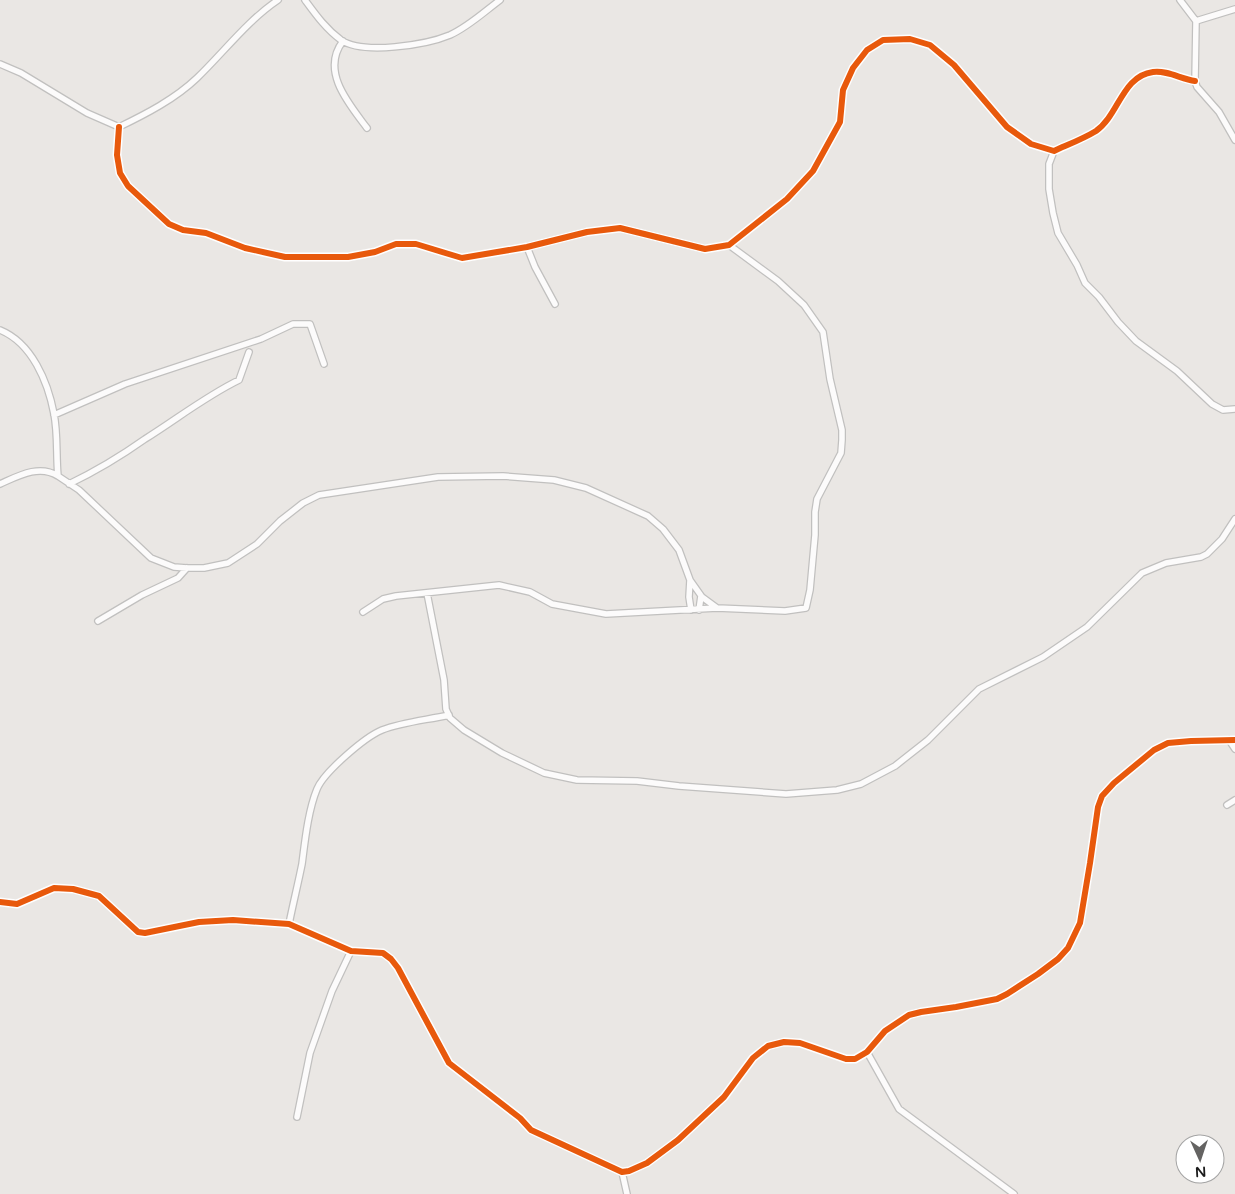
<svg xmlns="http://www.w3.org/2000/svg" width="1235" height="1194" viewBox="0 0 1235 1194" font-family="'Varela Round',sans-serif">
	<rect width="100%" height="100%" fill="#eae7e4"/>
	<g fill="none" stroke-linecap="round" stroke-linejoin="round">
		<g stroke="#c1c0bf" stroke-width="8">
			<path id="minor" d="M305,0C316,15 326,29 341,40C363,55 426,45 450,35C468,27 484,12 500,0
				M1180,0L1196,21L1195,81L1197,87L1219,112L1235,140
				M1196,21L1235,9
				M343,41C320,71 349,104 367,128
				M0,64L21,73L87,113L119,127
				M119,127L117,155L120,173L128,186L169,224L183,230L206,233L245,248L285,257H348L375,252L396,244H416L462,258L527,247L587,232L620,228L705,249L729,245L787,199L813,171L840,122L843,90L853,68L867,50L883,40L910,39L930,45L954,65L1007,127L1031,144L1054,151C1067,145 1083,139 1096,131C1119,115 1122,76 1153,72C1167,70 1181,79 1195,81
				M119,127C146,114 175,99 197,78C224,52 247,21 278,0
				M1054,151L1049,164V189L1053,213L1058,233L1077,265L1085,283L1099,297L1118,322L1136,341L1177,371L1212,404L1223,410L1235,409
				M527,247L535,267L555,304
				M0,330C32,343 48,382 54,414C58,434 56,456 58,476L79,490L151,558L174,567L187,568H204L228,563L257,544L280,521L303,503L319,495L438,477L503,476L554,480L586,488L648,516L663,529L679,550L690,580L689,597L691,610
				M54,415L125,384L261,339L293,324H310L324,364
				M0,484C18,476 39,464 58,476
				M69,484C96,471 121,456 145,439C177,419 206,396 239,380L249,352
				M690,580L702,597L717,608
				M427,593L444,680L446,709L450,718L464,730L502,753L544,773L577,780L637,781L679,786L786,794L837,790L861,784L895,766L928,740L979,689L1043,657L1087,627L1142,573L1166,563L1201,557L1207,554L1222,539L1235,519
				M699,610L701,596
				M363,612L383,599L396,596L499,585L530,592L552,604L606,614L717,608L785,611L806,608L810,590L815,535V512L817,499L841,453L842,440V430L830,379L823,332L804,305L778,281L729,245
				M98,621L142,595L178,578L187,568
				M1229,740L1235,749
				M1227,805L1235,800
				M0,902L17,904L54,888L73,889L99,896L138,932L145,933L199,922L233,920L289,924L351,951L383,953L391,959L398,968L449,1063L520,1118L531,1130L622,1172L629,1171L647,1163L678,1140L724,1097L753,1058L768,1046L784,1042L800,1043L846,1059H855L867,1052L885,1031L909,1015L921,1012L956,1007L997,999L1007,994L1038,974L1058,959L1068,948L1080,923L1090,863L1098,807L1102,796L1114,783L1154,750L1168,743L1191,741L1235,740
				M289,924C293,904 298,884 302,864C305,841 308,811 317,789C324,772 365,737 382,730C403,722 427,720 449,715
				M867,1052L899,1109L1014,1194
				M297,1117L310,1053L332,991L351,951
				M622,1172L627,1194"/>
		</g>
		<use href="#minor" stroke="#fcfbfb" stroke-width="5.5"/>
		<g stroke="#fff" stroke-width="9">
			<path id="cycleway" d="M119,127L117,155L120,173L128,186L169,224L183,230L206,233L245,248L285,257H348L375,252L396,244H416L462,258L527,247L587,232L620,228L705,249L729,245L787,199L813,171L840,122L843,90L853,68L867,50L883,40L910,39L930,45L954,65L1007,127L1031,144L1054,151C1067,145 1083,139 1096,131C1119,115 1122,76 1153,72C1167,70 1181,79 1195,81
				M0,902L17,904L54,888L73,889L99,896L138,932L145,933L199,922L233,920L289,924L351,951L383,953L391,959L398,968L449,1063L520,1118L531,1130L622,1172L629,1171L647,1163L678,1140L724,1097L753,1058L768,1046L784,1042L800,1043L846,1059H855L867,1052L885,1031L909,1015L921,1012L956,1007L997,999L1007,994L1038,974L1058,959L1068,948L1080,923L1090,863L1098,807L1102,796L1114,783L1154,750L1168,743L1191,741L1235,740"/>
		</g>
		<use href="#cycleway" stroke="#e8590c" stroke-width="6"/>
	</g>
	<g transform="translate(1200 1159) rotate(177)"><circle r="24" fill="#ffffff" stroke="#a4a4a4"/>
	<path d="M0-4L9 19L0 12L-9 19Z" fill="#646362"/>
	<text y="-8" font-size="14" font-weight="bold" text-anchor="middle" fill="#1c1c1c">N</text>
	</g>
</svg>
